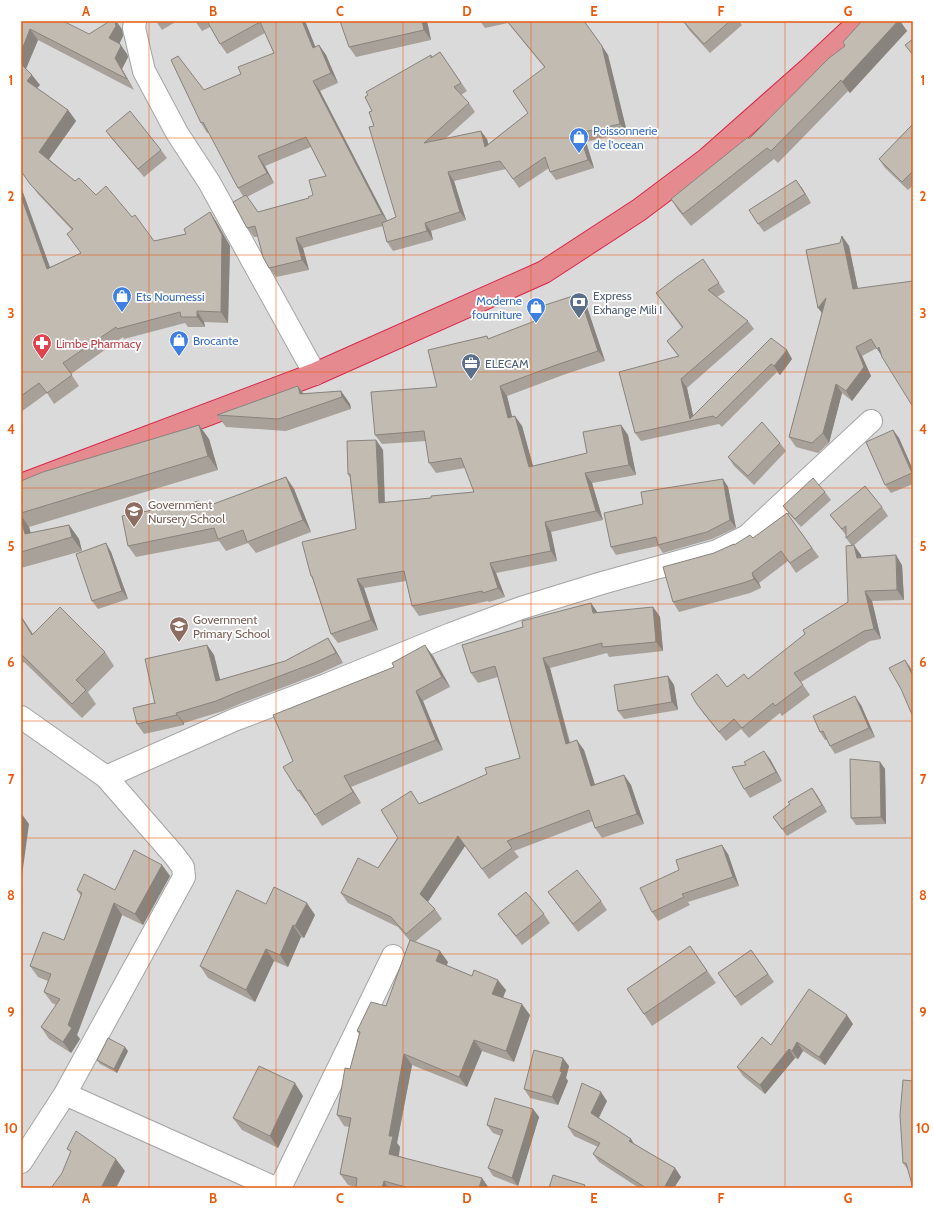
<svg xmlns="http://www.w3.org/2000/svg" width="934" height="1209" viewBox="0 0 934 1209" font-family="Cabin,sans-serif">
	<rect width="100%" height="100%" fill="#eeece3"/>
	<path fill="#dbdada" d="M21,21H913V1188H21Z"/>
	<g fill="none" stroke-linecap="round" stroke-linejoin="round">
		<g stroke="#a4a4a4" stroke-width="24">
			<path id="minor" d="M135,21L134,28L144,71L177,133L209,182L315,374
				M21,717L106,777L174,855L183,867L184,877L65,1094L21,1162
				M106,777L234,720L326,685L451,634L521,608L602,583L717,551L747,536L871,421
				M65,1094L275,1188
				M280,1188L393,956"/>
		</g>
		<g stroke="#d5274b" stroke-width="24">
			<path id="highway" d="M21,485L315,374L544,272L639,210L707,159L811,67L860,21"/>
		</g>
		<use href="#minor" stroke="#fff" stroke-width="22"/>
		<use href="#highway" stroke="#e58b90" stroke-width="22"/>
	</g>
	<path fill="#a7a199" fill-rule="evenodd" d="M21,21L89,34L122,29L123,36L119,43L127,54L128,57L122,69L134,90L38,40L26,69L40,85L37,88L68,110L76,121L49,159L75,181L96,195L132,217L154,241L186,234L210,212L217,223L230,246L228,323L204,322L205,327H188L185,323L124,339L123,337L71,374L79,386L54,404L47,393L21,412V187L50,267L81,253L72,230L38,194L21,171Z
		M156,21H177L162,30Z
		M195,21H305L315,47L319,45L326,55L338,83L320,91L387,221L396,217L374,126L372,111L431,55L432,57L440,52L467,91L461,95L469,103L475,112L445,139H487L488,144L528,113L544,67L508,23L485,28L480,21H584L608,55L627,132L586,142L594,168L556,180L550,172L549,168L519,188L506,169L454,181L466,220L431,231L433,240L393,251L387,242L383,226L303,248L309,270L276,277L269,268L258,237H254L247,228L243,196L238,188L209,132L207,133L201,123L204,90L241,74L274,53L265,33L227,54L220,44L210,27L202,31ZM311,147L326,176L313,195L309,198L258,212L247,197L274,183L265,166Z
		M427,21L431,40L356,57L349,47Z
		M683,21H739L742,25L710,53L689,30Z
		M862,21H900L907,31L850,93L848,91L778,163L774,159L691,226L678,210L671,199L749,139L845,46Z
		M913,124V185L908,190L885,168L879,159Z
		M106,131L161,150L167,158L144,177L112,139Z
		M802,188L811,203L764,232L758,224Z
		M842,236L849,246L858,289L882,356L877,348L862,356L871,376L852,401L842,393L829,443L818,453L796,447L789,437Z
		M709,268L725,292L717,297L748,321L754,329L687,388L693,415L787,350L792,359L780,375L777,372L722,427L719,424L641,441L635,433L678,356L667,341L682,328L656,293Z
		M579,294L586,304L605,361L563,375L507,396L512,417L522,426L533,466L587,453L621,425L628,435L636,475L592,483L603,520L551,532L557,561L496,573L505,597L489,602L488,601L419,616L412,606L406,581L364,588L378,630L338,643L331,634L313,580L311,576L356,529L350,478L348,474L376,440L383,450L385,502L431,498L474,492L465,468L436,473L429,463L426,441L382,444L375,435L437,387L489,339L540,319Z
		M298,386L304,394L341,391L350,404L351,409L286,431L226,427L217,415Z
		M199,425L209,439L218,470L29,527L31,533L69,525L79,539L82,551L21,568V481Z
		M893,430L899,438L913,470V484L891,493L885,485Z
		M780,443L786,451L754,485L734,466L728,457Z
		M286,477L294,489L311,532L256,553L248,543L226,551L219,541L136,557L128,546L204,508Z
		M723,479L728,487L736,528L712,539L663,553L658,546L616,555L611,547L643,504Z
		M825,492L831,500L801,527L789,514L783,506Z
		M882,507L888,516L853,546L861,555V558L902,565L904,600L872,601L881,639L870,641L801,682L810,695L782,716L780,713L749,738L741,729L726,741L703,713L696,703L727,687L748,679L848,602L852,546L846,538V535L836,523L830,515Z
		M787,513L819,557L796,573L788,561L759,583L761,588L750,593L679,612L673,602L714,553L734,544L735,545L753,538Z
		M106,543L111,552L128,599L98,609L92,601Z
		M591,603L597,613L653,607L660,617L663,651L609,657L607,653L550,668L570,742L584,750L595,784L624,775L631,785L644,824L602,838L595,828L593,821L514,851L519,857L489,879L465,846L428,902L435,909L442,919L415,942L448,962L446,965L506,990L503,997L530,1015L514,1062L482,1051L467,1087L412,1065L397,1143L400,1147L399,1156L489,1188H355L356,1187L348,1185L340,1174L349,1127L344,1126L337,1115L350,1069L359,1034L357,1031L386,1006L410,941L398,927L348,903L341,893L378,868L420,803L487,774L520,758L498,677L478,683L471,673L523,627Z
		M21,616L33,634L105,652L114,666L88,692L96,704L82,718L24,662L23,663L21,661Z
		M328,638L335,649L343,663L321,673L242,703L223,711L184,723V725L144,734L137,724L207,645L214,655L220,680L285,661Z
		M433,656L450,687L423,701L443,750L351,787L361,803L322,826L315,815L306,801V802L298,791L293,761Z
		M668,676L674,685L678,710L624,719L618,711Z
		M861,705L875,737L835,754L830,746L827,740H825L820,732Z
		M770,759L782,781L750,798L744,789L745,765Z
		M880,762L885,769L886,824L856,825L851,818Z
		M812,788L827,812L787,836L773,817Z
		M728,854L739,886L688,902L690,905L658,921L652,912Z
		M162,865L170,876L143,925L122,915L77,1035L80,1039L71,1053L49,1039L41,1027L56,1005L52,1003L44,992L48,981L38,977L30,966L64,940L81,896L77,890H115Z
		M548,892L601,901L607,910L578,932Z
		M266,904L315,915L304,938L301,937L288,967L274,961L255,1002L208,978L200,966Z
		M498,914H544L550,923L522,945Z
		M690,946L716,983L652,1026L627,989Z
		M751,950L774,982L741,1006L718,973Z
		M853,1024L825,1065L803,1051L798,1059L795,1058L765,1094L743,1076L737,1067L771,1045Z
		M128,1051L117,1073L100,1064L97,1060Z
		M569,1066L566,1078L568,1081L558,1105L530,1098L524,1089Z
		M913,1081L908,1170L903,1163Z
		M303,1096L278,1148L242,1130L233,1118Z
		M607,1101L599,1118L631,1139L634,1144L675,1168L681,1177L674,1188H639L599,1162L593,1154L598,1147L574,1136L568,1127Z
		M533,1109L539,1117L518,1186L493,1176L488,1168L501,1136L493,1133L487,1125Z"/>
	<path fill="#88837d" d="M115,21H116L122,29L123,36L117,49L109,38Z
		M302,21H305L320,58L313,48Z
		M422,21H427L431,40L424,30Z
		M898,21H900L907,31L850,93L842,82Z
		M30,29L38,40L25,71L21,66V52Z
		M120,44L127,54L128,57L122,69L134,90L127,79L115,58Z
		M319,45L326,55L338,83L331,73Z
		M602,46L608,55L627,132L620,124Z
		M32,75L40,85L34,91L27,81Z
		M313,81L320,91L389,224L382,214Z
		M68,110L76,121L47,162L39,152Z
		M481,131L487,139L491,155L485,147Z
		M579,133L586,142L594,168L588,160Z
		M258,156L265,166L274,183L267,173Z
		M448,172L454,181L466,220L460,212Z
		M796,180L802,188L811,203L805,194Z
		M21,187L54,279L47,269L21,196Z
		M210,212L217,223L230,246L228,323L221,312Z
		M425,223L431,231L433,240L427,231Z
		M842,236L849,246L860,299L853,289Z
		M296,238L303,248L309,270L302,260Z
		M579,294L586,304L605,361L598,351Z
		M826,298L825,317L818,308Z
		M197,311L204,322L205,327L197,317Z
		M856,347L862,356L871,376L852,401L846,391Z
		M879,347L884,359L877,349Z
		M787,350L792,359L780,375L774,366Z
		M681,379L687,388L694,420L690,419Z
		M836,384L842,393L829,443L823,433Z
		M298,386L306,398L300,394Z
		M500,386L507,396L515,428L508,418Z
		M341,391L350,404L351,409L342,397Z
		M515,416L522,426L536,477L529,467Z
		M199,425L209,439L218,470L208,456Z
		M621,425L628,435L636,475L629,465Z
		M893,430L899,438L913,470V474Z
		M376,440L383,450L385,513L379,503Z
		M585,473L592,483L603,520L596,511Z
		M286,477L294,489L311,532L303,520Z
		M723,479L728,487L736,528L730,520Z
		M199,501L207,512L200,509Z
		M21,515L29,527L35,548L25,534L21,518Z
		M545,522L551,532L557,561L551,551Z
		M69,525L79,539L82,551L72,537Z
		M106,543L111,552L128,599L122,591Z
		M854,545L861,555L864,568L857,558Z
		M896,555L902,565L904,600L897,590Z
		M490,563L496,573L505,597L498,588Z
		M752,573L759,583L761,588L754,579Z
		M357,579L364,588L378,630L371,620Z
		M865,591L872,601L881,639L874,629Z
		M591,603L598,613H593Z
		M653,607L660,617L663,651L656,642Z
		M21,616L42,649L32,635L21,617Z
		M328,638L335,649L343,663L336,653Z
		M207,645L214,655L223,691L216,681Z
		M425,645L433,656L450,687L442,677Z
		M543,658L550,668L572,753L566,744Z
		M905,660L910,667L913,673V676Z
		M668,676L674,685L678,710L672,702Z
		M416,691L423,701L443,750L436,740Z
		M855,696L861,705L875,737L869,728Z
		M176,713L184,723V725L177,715Z
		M577,740L584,750L598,795L591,786Z
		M764,751L770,759L782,781L776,772Z
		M880,762L885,769L886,824L881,817Z
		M624,775L631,785L644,824L637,814Z
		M344,776L351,787L361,803L353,792Z
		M812,788L817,795L827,812L822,805Z
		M21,813L29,824L21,883Z
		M458,836L465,846L427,903L420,894Z
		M722,845L728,854L739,886L733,877Z
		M162,865L170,876L143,925L135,914Z
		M114,903L122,915L77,1035L80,1039L71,1053L63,1042L68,1025Z
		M307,903L315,915L304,938L295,926Z
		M293,925L301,937L288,967L280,955Z
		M266,949L274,961L255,1002L246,990Z
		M440,951L448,962L444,972L436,961Z
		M498,980L506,990L500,1005L492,994Z
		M522,1004L530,1015L514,1062L506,1051Z
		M847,1015L853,1024L825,1065L819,1057Z
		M474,1040L482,1051L467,1087L459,1077Z
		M797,1042L803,1051L798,1059L792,1051Z
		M125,1047L128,1051L117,1073L114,1069Z
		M789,1049L795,1058L765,1094L760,1085Z
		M404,1054L412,1065L397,1143L400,1147L397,1165L389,1154V1136Z
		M563,1058L569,1066L566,1078L568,1081L558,1105L552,1097L560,1071Z
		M295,1083L303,1096L278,1148L270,1136Z
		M601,1092L607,1101L597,1121L591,1113Z
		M533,1109L539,1117L518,1186L512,1178Z
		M631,1139L636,1147L629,1141Z
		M116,1159L125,1171L116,1188H101Z
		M675,1168L681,1177L674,1188H664Z
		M482,1178L489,1188H479Z
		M384,1181L388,1188H382Z"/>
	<path fill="#c2bbb2" stroke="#88837d" d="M21,21H63L89,34L110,21H115L116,26L109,38L120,44L121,46L115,58L127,79L30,29L21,52Z
		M207,21H302L313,48L319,45L331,73L313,81L382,214L296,238L302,260L269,268L263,257L255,226L247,228L233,202L246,195L258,212L309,198L308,197L313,195L309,180L326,176L306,137L258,156L267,173L238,188L203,122L201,123L171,60L178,56L204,90L241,74L238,67L274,53L260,22L220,44Z
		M340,21H422L424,30L349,47Z
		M507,21H584L602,46L620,124L579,133L588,160L550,172L545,157L513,179L500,161L448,172L460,212L425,223L427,231L387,242L382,223L396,217L369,127L374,126L369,112L372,111L365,97L368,95L366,92L431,55V58L440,52L461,83L454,87L469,103L424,143L481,131L485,147L528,113L513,91L545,67Z
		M683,21H730L704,44Z
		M862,21H898L842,82L841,80L771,151L767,148L683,214L671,199L748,137L749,139L829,58L845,46L843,42Z
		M913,39V55L905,45Z
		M21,64L32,75L27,81L68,110L39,152L75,181L79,178L96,195L106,186L132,217L135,215L154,241L186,234L184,229L210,212L222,235L221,312L197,311V317H181L180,312L117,329L116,327L63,363L72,375L47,393L39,383L21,396V196L47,269L81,253L67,234L73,229L30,184L21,171Z
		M130,111L161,150L138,169L106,131Z
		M913,124V171L902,182L879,159Z
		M796,180L805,194L758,224L749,210Z
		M842,236L853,289L913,281V407L882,357L879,347L877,349L871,339L856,347L864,367L846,391L836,384L823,433L812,443L789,437L826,298L818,308L806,250L840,243Z
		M703,259L719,283L708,290L748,321L681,379L690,419L771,338L787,350L774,366L771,364L716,418L713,416L635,433L619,372L679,356L667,341L683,327L656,293L677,277Z
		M579,294L598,351L556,365L500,386L508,418L515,416L529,467L587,453L583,432L621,425L629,465L585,473L596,511L545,522L551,551L490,563L498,588L483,593L482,591L412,606L404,571L357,579L371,620L331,634L312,576H311L302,542L356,529L350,474H348L347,441L376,440L379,503L431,498V496L474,492L461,458L429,463L424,431L375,435L371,392L437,387L428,350L487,336L488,339L540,319L536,308Z
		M298,386L300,394L341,391L342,397L278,419L217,415Z
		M762,422L780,443L748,476L728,457Z
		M199,425L208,456L21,513V481L43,472Z
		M893,430L912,473L885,485L866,442Z
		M286,477L303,520L247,542L243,530L218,539L214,528L128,546L122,516L199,501L200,509Z
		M813,478L825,492L795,519L783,506Z
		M723,479L730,520L707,532L658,545L656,537L611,547L604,513L643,504L641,492Z
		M865,486L882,507L846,538V526L842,529L830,515Z
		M787,513L812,548L790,563L781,551L752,573L754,579L743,583L673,602L663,567L714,553L734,544V545L750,535L753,538Z
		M21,518L25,534L69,525L72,537L21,552Z
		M106,543L122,591L92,601L76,554Z
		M854,545L857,558L896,555L897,590L865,591L874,629L864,631L794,673L803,685L775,706L773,703L742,728L734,719L719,732L696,703L691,694L717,674L727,687L744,674L748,679L805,634L803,630L848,602L846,546Z
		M591,603L593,613L653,607L656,642L602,647V643L543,658L566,744L577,740L591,786L624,775L637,814L595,828L589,810L507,841L512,848L482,869L458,836L420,894L435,909L406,934L391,917L341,893L358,858L378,868L398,838L381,810L411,791L419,804L487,774L485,768L520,758L495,666L471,673L462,645L523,627L522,621Z
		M60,607L105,652L76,680L86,690L72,704L21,654V617L32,635Z
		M328,638L336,653L314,663L235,693L216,701L176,713L177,715L137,724L133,708L154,703L155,704L145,659L207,645L216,681L285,661Z
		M425,645L442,677L416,691L436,740L344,776L353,792L315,815L300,790L298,791L283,767L293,761L273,715L394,667L392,663Z
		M905,660L913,676V717L901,689L889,668Z
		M668,676L672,702L618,711L614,685Z
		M855,696L869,728L830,746L823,731L820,732L813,716Z
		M764,751L776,772L744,789L732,767L746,765L744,762Z
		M850,759L880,762L881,817L851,818Z
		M812,788L822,805L782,829L773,817L790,804L788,802Z
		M722,845L733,877L682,894L684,897L652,912L640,888L679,870L676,860Z
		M134,850L162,865L135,914L114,903L68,1025L72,1028L63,1042L41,1027L60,999L44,992L51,974L30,966L43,932L64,940L82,893L77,890L84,874L115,890Z
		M577,870L601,901L573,924L548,892Z
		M274,887L307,903L295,926L293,925L280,955L266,949L246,990L200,966L237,890L266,904Z
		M526,892L544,914L516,936L498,914Z
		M410,940L440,951L436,961L472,976L474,970L498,980L492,994L522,1004L506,1051L474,1040L459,1077L404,1054L389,1136H393L389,1154L482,1178L479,1188H409L384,1181L382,1188H356L357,1178L340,1174L351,1118L337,1115L345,1068L350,1069L360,1032L357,1031L371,1002L386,1006Z
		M690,946L707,971L644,1014L627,989Z
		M751,950L768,974L735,997L718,973Z
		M809,989L847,1015L819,1057L797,1042L792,1051L789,1049L760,1085L737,1067L762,1037L771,1045Z
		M108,1038L125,1047L114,1069L97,1060Z
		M534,1050L563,1058L560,1071L562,1072L552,1097L524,1089Z
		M259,1066L295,1083L270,1136L233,1118Z
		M903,1080L913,1081V1188L906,1163H903L900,1115Z
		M582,1083L601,1092L591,1113L631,1139L629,1141L675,1168L664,1188H646L593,1154L600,1143L568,1127Z
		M495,1098L533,1109L512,1178L488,1168L503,1130L487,1125Z
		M76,1131L116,1159L101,1188H51L62,1173L71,1151L67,1149Z
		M553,1175L585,1185L584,1188H549Z"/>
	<path fill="none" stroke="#e8590c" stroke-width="1" stroke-opacity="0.55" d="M149,21V1188M276,21V1188M403,21V1188M531,21V1188M658,21V1188M785,21V1188M21,138H913M21,255H913M21,372H913M21,488H913M21,604H913M21,721H913M21,838H913M21,954H913M21,1070H913"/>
	<defs>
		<g id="shop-pin" transform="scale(1)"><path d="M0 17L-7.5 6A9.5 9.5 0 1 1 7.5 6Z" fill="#3f7fe0" stroke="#fff"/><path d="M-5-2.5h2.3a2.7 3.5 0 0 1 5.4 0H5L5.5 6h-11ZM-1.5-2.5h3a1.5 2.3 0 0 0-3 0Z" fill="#fff"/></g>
		<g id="bank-pin" transform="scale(1)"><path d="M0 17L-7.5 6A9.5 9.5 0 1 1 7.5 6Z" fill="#5c6f8a" stroke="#fff"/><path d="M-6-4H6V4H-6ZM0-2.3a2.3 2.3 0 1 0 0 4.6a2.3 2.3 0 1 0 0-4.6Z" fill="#fff"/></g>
		<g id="pharmacy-pin" transform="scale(1)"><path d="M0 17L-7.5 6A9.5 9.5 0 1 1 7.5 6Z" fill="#e0444e" stroke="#fff"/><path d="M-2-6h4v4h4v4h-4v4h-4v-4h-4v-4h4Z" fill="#fff"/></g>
		<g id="office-pin" transform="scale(1)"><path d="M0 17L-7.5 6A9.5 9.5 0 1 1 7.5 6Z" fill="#5c6f8a" stroke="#fff"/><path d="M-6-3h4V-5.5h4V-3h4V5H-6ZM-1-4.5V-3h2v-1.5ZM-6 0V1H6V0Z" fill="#fff"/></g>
		<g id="school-pin" transform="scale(1)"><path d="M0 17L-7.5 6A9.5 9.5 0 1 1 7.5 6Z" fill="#8d6e63" stroke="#fff"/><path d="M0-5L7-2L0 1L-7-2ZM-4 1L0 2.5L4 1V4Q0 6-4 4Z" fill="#fff"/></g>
	</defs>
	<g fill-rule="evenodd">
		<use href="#shop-pin" x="579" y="137"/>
		<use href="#shop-pin" x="122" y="296"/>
		<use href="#bank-pin" x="579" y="302"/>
		<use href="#shop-pin" x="536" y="307"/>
		<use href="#shop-pin" x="179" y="340"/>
		<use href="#pharmacy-pin" x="42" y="343"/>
		<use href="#office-pin" x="471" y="363"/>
		<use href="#school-pin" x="134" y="511"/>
		<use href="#school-pin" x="179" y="626"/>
	</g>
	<g text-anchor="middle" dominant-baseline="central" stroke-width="3.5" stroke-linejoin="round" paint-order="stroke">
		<g font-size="12" fill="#366cbe" stroke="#fff" text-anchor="start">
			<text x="593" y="130">Poissonnerie<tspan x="593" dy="14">de l'ocean</tspan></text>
			<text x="136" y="296">Ets Noumessi</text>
			<text x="522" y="300" text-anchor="end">Moderne<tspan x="522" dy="14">fourniture</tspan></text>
			<text x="193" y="340">Brocante</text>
		</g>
		<g font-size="12" fill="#4e5e75" stroke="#fff" text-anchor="start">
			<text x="593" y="295">Express<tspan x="593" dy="14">Exhange Mili I</tspan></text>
			<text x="485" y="363">ELECAM</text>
		</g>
		<g font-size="12" fill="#be3a42" stroke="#fff" text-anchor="start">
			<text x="56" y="343">Limbe Pharmacy</text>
		</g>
		<g font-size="12" fill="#785e54" stroke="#fff" text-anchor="start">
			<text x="148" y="504">Government<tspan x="148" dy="14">Nursery School</tspan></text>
			<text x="193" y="619">Government<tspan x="193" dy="14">Primary School</tspan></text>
		</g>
	</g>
	<rect width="934" height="1209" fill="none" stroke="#ffffff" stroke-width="44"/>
	<rect x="22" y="22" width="890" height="1165" fill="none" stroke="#e8590c" stroke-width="1.5"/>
	<g font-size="13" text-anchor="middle" font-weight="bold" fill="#e8590c">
		<text x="86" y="16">A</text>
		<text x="213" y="16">B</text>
		<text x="340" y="16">C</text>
		<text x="467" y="16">D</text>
		<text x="594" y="16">E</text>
		<text x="721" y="16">F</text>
		<text x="848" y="16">G</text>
		<text x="11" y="85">1</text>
		<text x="923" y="85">1</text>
		<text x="11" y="201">2</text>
		<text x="923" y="201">2</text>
		<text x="11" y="318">3</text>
		<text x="923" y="318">3</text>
		<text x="11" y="434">4</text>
		<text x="923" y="434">4</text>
		<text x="11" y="551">5</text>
		<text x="923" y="551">5</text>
		<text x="11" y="667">6</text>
		<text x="923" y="667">6</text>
		<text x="11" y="784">7</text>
		<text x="923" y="784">7</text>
		<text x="11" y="900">8</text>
		<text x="923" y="900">8</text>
		<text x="11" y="1017">9</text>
		<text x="923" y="1017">9</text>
		<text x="11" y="1133">10</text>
		<text x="923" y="1133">10</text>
		<text x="86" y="1203">A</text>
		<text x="213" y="1203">B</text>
		<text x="340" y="1203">C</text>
		<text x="467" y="1203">D</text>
		<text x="594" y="1203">E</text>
		<text x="721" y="1203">F</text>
		<text x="848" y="1203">G</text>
	</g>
</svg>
